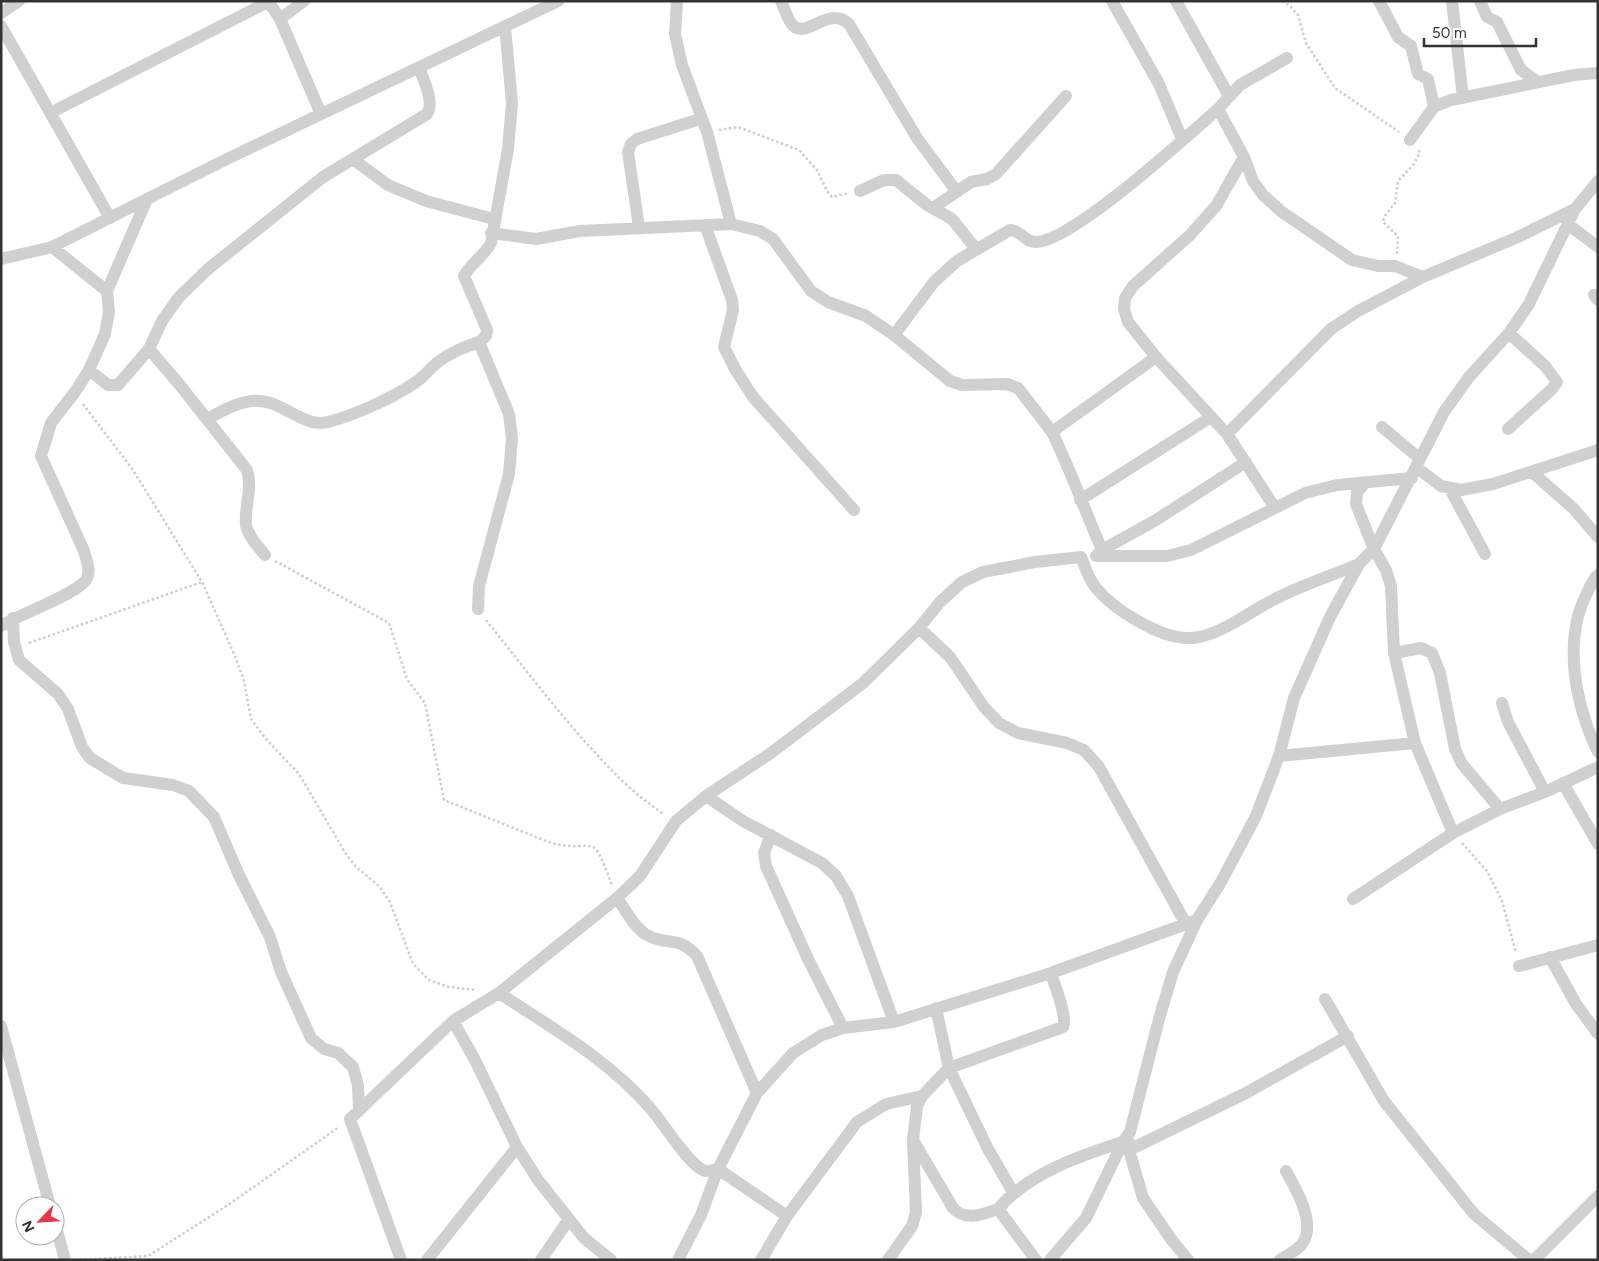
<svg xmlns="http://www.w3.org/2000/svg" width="1599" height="1261" viewBox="0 0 1599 1261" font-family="Figtree,sans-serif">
	<rect width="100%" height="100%" fill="#fff"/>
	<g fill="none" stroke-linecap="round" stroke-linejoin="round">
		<path stroke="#cdcdcd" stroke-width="2.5" stroke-dasharray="2.5 2.5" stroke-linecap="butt" d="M1282,1L1289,5L1298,15L1306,43L1335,88L1399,132
			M719,130L738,127L799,150L817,170L827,191L832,197L849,193
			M1397,254L1398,236L1383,222L1384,217L1395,203L1398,181L1413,165L1420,153L1418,149
			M83,404L133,470L202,582L235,656L244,681L251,719L265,738L299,774L346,854L356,867L380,887L390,902L413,964L429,980L449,987L476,990
			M275,561L389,623L407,679L425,703L444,800L551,843C599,854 590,827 612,885
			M486,620C517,659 547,698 580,736C606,765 631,793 664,814
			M29,643L202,582
			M1462,843L1487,871L1502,901L1516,953
			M79,1260L148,1256L228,1205L339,1127"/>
		<path stroke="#d0d0d0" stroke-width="12" d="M268,1L280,19L321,114
			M677,1L675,34L682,65L707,132L731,224
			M781,1C784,8 787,17 791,23C805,43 827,4 849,24L917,138L957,192
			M1112,1L1159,84L1182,139
			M1176,1L1229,96
			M1379,1L1398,37L1411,46L1418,74L1428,79L1434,107
			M1452,1L1463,98
			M1480,1L1487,17L1497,22L1521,70L1538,82
			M1,13L19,1
			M280,19L304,1
			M1,26L110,218
			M1287,58L1240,85L1218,109L1244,157L1253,181L1263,195L1282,212L1352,260L1378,266H1395L1423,277L1518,237L1575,209
			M52,112L268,2
			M1410,140L1434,107L1451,100L1574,75L1598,73
			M1244,157L1216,206L1190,235L1133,286L1125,298L1124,309L1128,322L1156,357L1227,434L1275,508L1305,493L1337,485L1412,478
			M354,160L388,185L426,201L494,219
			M860,191L884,180H896L927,205L952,219L976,249
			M933,208L971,182L987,179L996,174L1066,96
			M705,225L732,300L733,310L724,347L735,369L753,397L854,510
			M1569,225L1598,247
			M639,227L628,152L631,144L637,139L700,119
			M491,233L536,239L580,231L731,224L760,231L773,239L811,291L828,302L866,316L894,335L950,381L962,385L1007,384L1018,388L1052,432L1156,357
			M52,247L107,291
			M1,259L52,247L147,199
			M1594,295L1598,300
			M894,335L934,282L957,261L1010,230C1021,230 1025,243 1037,242C1075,239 1186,137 1218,109
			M149,349L179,384L247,470C253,489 244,507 246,525C248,537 259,547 265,555
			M89,370L108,385H118L149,349L162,321L179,297L208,269L323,177L427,114C435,101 423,80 419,67
			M207,419C219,413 233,404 246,402C280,394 300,429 328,422C355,415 393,398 416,382C424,377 430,368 438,362C451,352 465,347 479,342
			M1382,427L1420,459
			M1508,429L1552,389L1557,382L1545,366L1509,333
			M1052,432C1071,471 1085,511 1102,550L1096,556H1167L1191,550L1275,508
			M1227,434L1331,329L1358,311L1423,277
			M1416,467L1441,486L1461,490L1493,484L1598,450
			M1532,472L1574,509L1598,537
			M1365,483L1357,492L1356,504L1374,549L1386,570L1391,586L1394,653L1415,743L1453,833
			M1450,489L1485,554
			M1080,500L1211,417
			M1102,550L1156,520L1246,462
			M1598,575C1593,579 1591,585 1588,591C1562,640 1575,704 1598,752
			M478,609L479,586L509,474L512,438L509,414L479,342L486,336L487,330L464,276C471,263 484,256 491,243L508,149L512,103L505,26
			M13,618L14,642L19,660L58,694L68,709L82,747L90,758L123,778L173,785L189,791L214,817L239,875L270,937L281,972L311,1038L324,1049L338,1053L353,1067L358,1085L359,1111
			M1,626C19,614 81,593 87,578C91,570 86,559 84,551L41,456L51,423L75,392L89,370L105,334L109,312L107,291L147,199L225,160L558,1
			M919,628L950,657L984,707L999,723L1018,733L1067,743L1084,750L1099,767L1186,924
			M1394,653L1421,648L1432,653L1440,673L1455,749L1462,764L1500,809
			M1502,703L1508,722L1545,792
			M1279,756L1415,743
			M1563,783L1598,844
			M706,796L743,821L822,863L836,876L848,896L894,1022
			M771,835L764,853L766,866L808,959L843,1028
			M617,898C626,910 635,930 649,936C668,946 678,935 697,956L757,1093
			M1353,899L1453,833L1500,809L1545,792L1598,767
			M1550,957L1576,1004L1598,1034
			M1519,966L1598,945
			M499,993C552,1028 609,1060 651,1109C662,1121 691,1169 706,1171C710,1171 714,1170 718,1169L787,1216L857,1122L886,1104L922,1096L917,1106L913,1140L953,1208C966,1222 983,1214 998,1209L1036,1260
			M1325,999L1384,1101L1474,1214L1529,1260
			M936,1008L949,1068L1063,1027C1068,1017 1054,984 1051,973
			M1,1026L50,1206
			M922,1096L949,1068L988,1149L1013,1192
			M1129,1142V1150L1143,1198L1171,1239L1188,1260
			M1129,1150L1246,1093L1348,1036
			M998,1209C1029,1173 1079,1156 1123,1142
			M55,1223L65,1260
			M401,1260L350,1119L453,1021
			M427,1260L517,1147
			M541,1260L569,1219
			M611,1260L584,1238L538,1180L517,1147L475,1060L453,1021L499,993L617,898L640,876L676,821L706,796L771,753L863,683L919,628L940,602L962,582L983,572L1035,562L1081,557C1085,567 1089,580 1096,588C1114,610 1162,640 1192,638C1221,636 1254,608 1281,596C1306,584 1333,575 1359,564
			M678,1260L701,1215L718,1169L757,1093L793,1053L822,1035L843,1028L894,1022L1051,973L1197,920
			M761,1260L787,1216
			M888,1260L912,1226L916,1212L913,1143
			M1050,1260L1086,1218L1123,1142L1130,1132L1159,1019L1173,972L1197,920L1221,882L1256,816L1279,756L1294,698L1330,617L1359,564L1374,549L1444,412L1469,377L1509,333L1529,304L1575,209L1598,181
			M1280,1260C1287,1255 1297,1251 1302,1244C1317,1224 1296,1189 1286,1171
			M1534,1260L1598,1196"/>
	</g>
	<rect width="1599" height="1261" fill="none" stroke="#333333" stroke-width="5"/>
	<g transform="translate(40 1221) rotate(245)"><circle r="24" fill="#ffffff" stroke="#adadad"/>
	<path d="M0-4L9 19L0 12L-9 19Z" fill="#e63946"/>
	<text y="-8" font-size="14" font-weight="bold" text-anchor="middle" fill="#333333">N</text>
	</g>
	<path d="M1424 38v8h112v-8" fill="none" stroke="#333333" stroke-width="2.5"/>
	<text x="1432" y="38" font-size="15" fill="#333333" stroke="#ffffff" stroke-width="4" paint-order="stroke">50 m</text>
</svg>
